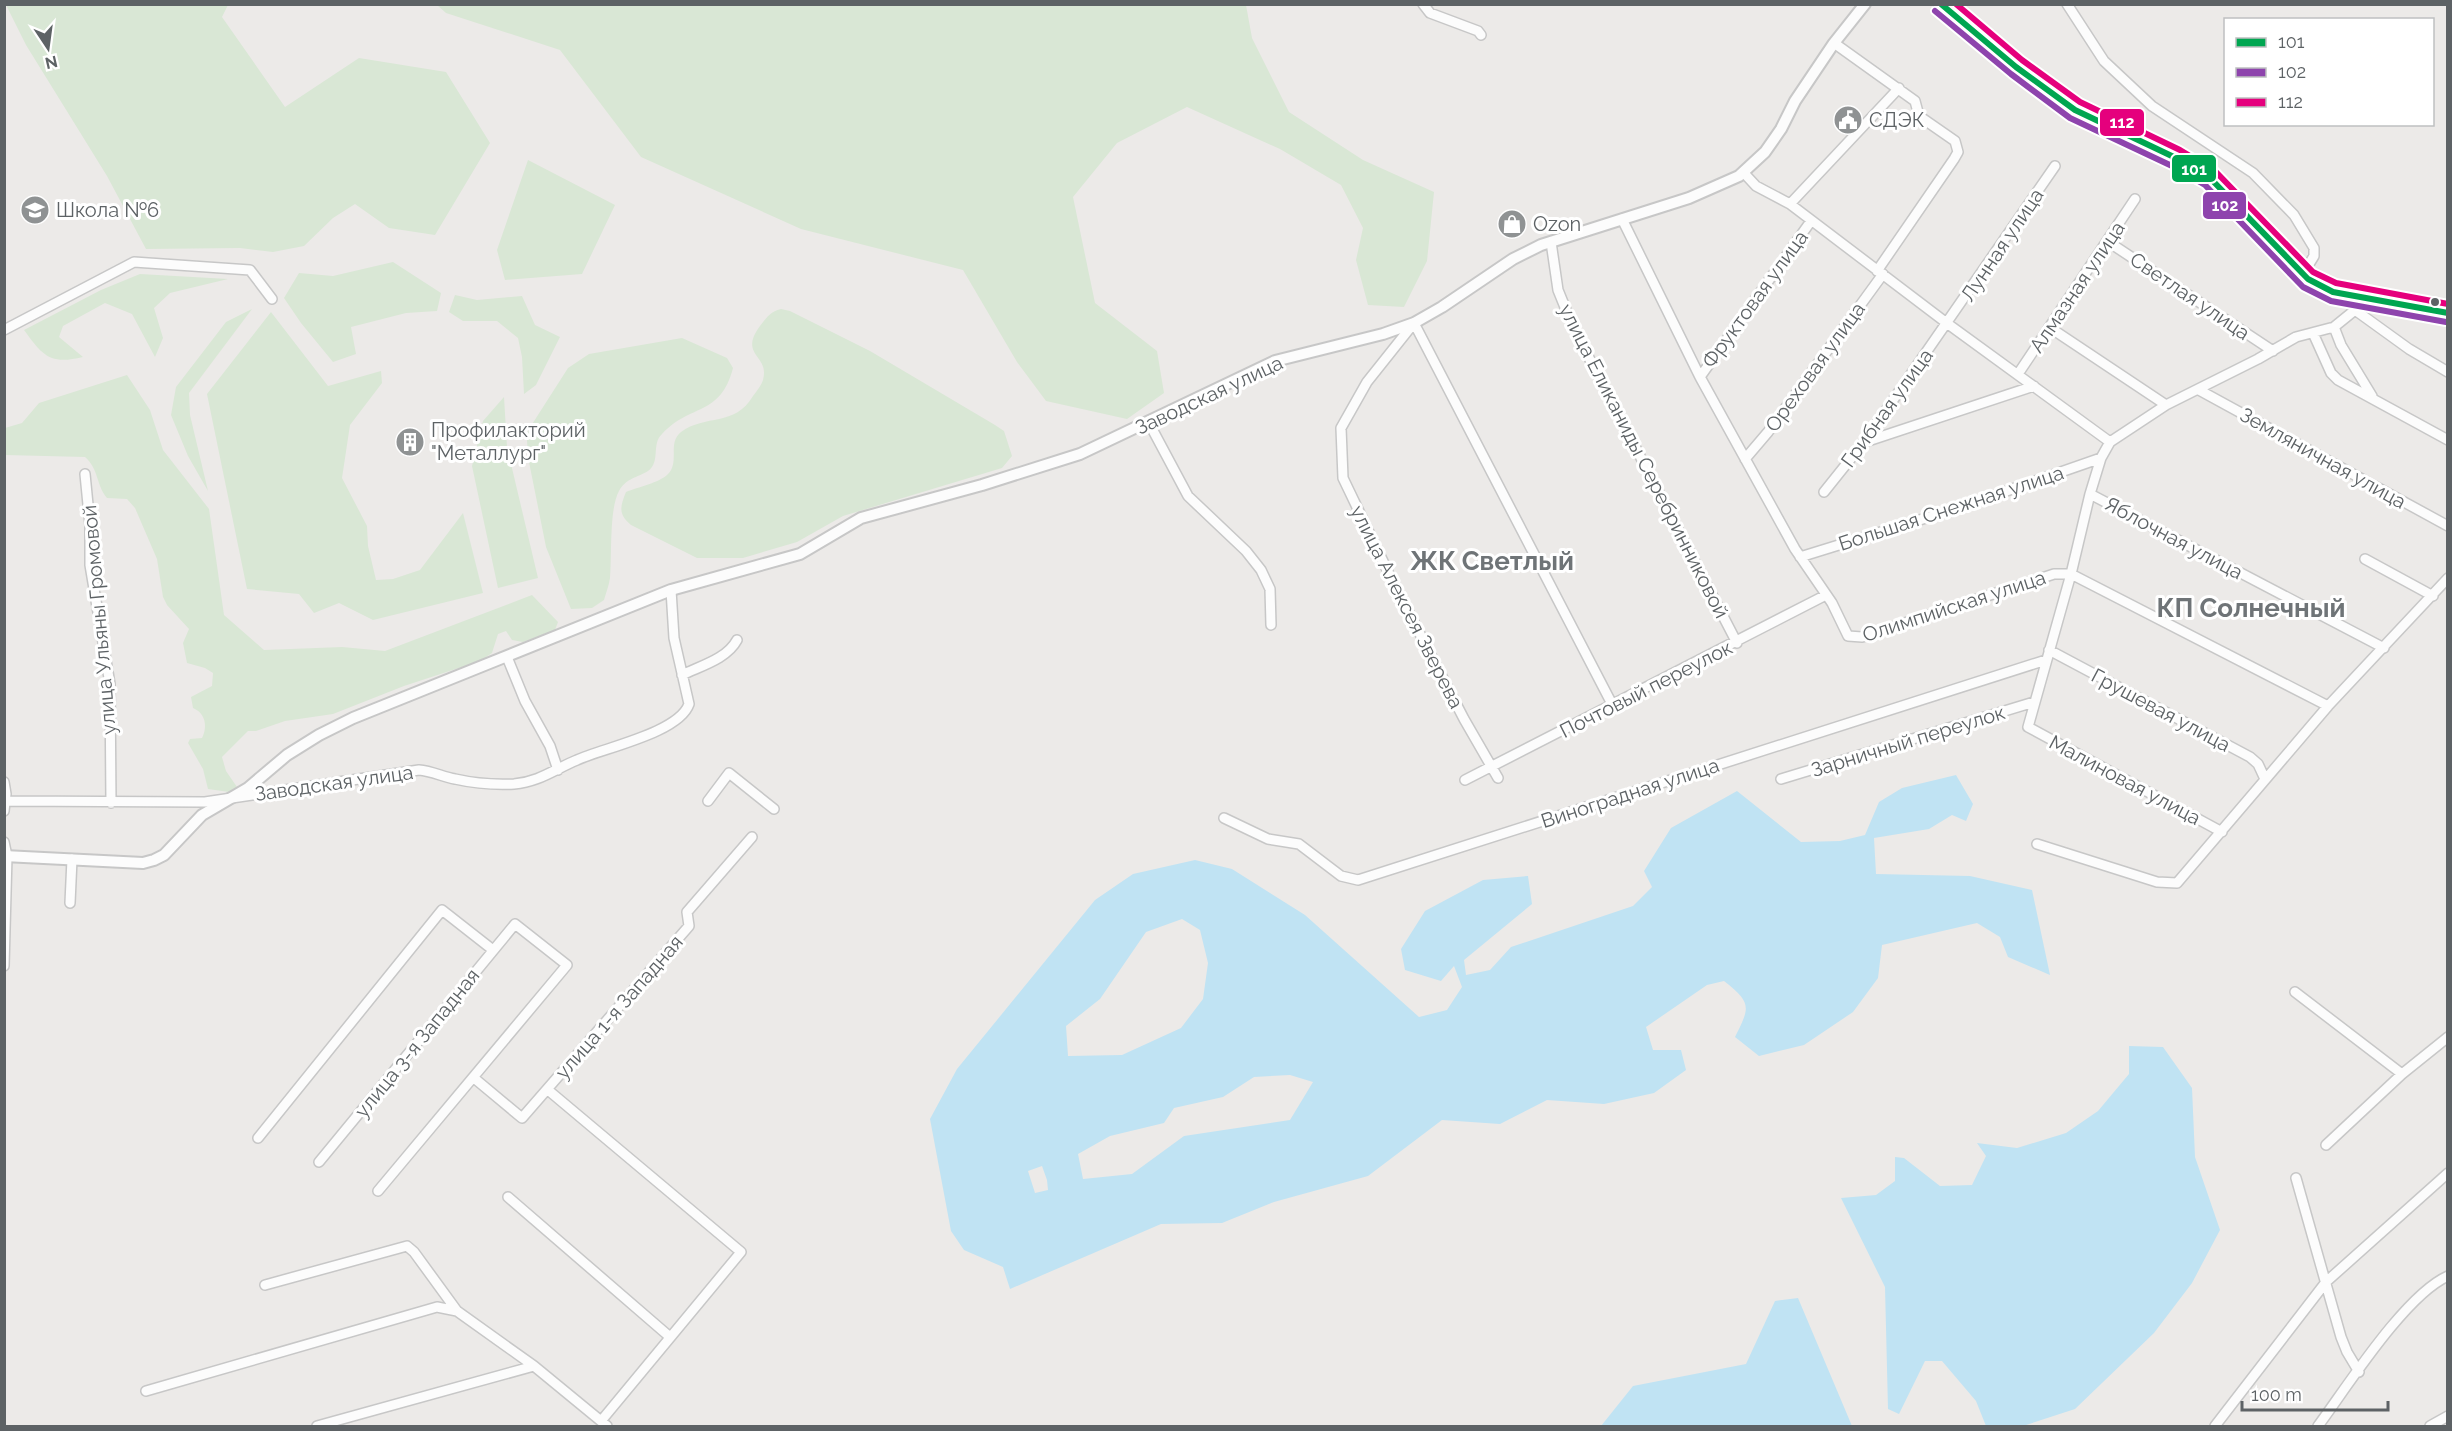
<svg xmlns="http://www.w3.org/2000/svg" width="2452" height="1431" viewBox="0 0 2452 1431" font-family="Raleway,sans-serif">
	<rect width="100%" height="100%" fill="#eceae8"/>
	<path fill="#d9e7d5" d="M6,5H228L222,17L285,107L359,58L446,72L490,143L435,235L389,228L355,204L333,218L304,246L273,252L240,248L146,249L107,176L26,45Z
		M437,5H1246L1252,38L1289,112L1363,160L1434,192L1427,261L1404,307L1368,305L1356,260L1363,228L1341,185L1280,149L1187,107L1117,143L1073,197L1095,303L1157,351L1164,393L1127,419L1046,401L1017,362L963,270L801,229L641,157L560,50L446,13Z
		M528,160L615,205L582,274L505,280L497,250Z
		M393,262L441,293L437,311L406,313L351,327L356,354L333,362L301,323L284,298L299,273L333,276Z
		M140,274L228,279L170,293L154,308L163,338L155,357L132,314L105,303L63,326L59,337L83,357C50,365 43,356 24,330L101,290Z
		M455,295L477,300L522,296L535,325L560,337L536,385L524,394L522,357L518,338L497,321H463L449,312Z
		M252,309L189,393L190,415L208,491L188,456L171,415L176,387L226,322Z
		M781,309L790,311L870,351L995,425L1004,431L1012,456L1002,468L843,516L797,542L743,558H697L631,525C618,514 620,507 626,492C638,487 659,483 668,474C680,462 667,443 681,432C705,414 735,427 753,396C756,392 761,386 763,380C770,354 738,356 760,326C767,317 770,312 781,309Z
		M271,312L328,386L381,371L382,383L350,425L342,478L367,526L368,546L376,580L393,579L420,570L463,513L483,593L373,620L339,603L314,613L299,594L247,589L207,394Z
		M682,338L727,358L733,368C720,417 691,403 662,434C651,444 661,462 648,471C637,478 626,478 619,491C609,509 612,556 610,578C609,585 606,593 604,600L592,608L571,609L546,547L528,457L527,440L529,429L568,368L589,354Z
		M127,375L150,410L163,450L209,509L224,615L264,650L342,647L385,651L532,595L558,622L555,630L523,642L512,640L506,631L498,634L492,653L480,661L404,686L333,714L285,721L256,731H248L222,757L226,771L237,787L229,792L208,789L203,769L188,743L190,739L202,738C208,726 205,713 193,708L191,697L212,686L213,673L205,668L187,663L183,643L189,629L167,605L163,597L157,559L135,508L127,499L107,498C96,485 99,469 85,457L5,455V428L22,423L39,403Z
		M504,397L507,447L538,578L498,588L472,466L483,421Z"/>
	<path fill="#c0e3f3" fill-rule="evenodd" d="M1956,775L1973,804L1966,821L1952,815L1929,829L1874,838L1876,874L1970,876L2032,890L2050,975L2008,957L2000,937L1977,923L1882,945L1878,978L1853,1012L1804,1045L1759,1056L1735,1037C1750,1007 1752,1003 1724,981L1707,985L1646,1027L1653,1050H1681L1686,1070L1654,1093L1604,1104L1547,1100L1500,1124L1442,1120L1368,1176L1274,1202L1222,1223L1161,1224L1010,1289L1003,1267L964,1250L951,1231L930,1119L957,1069L1095,900L1133,874L1195,860L1232,869L1305,915L1419,1017L1447,1010L1462,987L1454,966L1441,981L1405,970L1401,949L1425,911L1483,880L1528,876L1532,904L1464,960L1466,975L1490,970L1511,947L1633,906L1652,887L1644,871L1671,828L1737,791L1801,842L1840,841L1865,835L1879,802L1902,788ZM1182,919L1200,930L1208,963L1203,999L1181,1028L1122,1055L1068,1056L1066,1026L1100,999L1146,932ZM1290,1075L1313,1082L1290,1120L1184,1136L1132,1174L1083,1179L1078,1154L1110,1136L1164,1123L1174,1108L1223,1097L1254,1077ZM1042,1166L1047,1180L1048,1190L1035,1193L1028,1171Z
		M2129,1046L2163,1047L2192,1088L2195,1157L2220,1230L2192,1283L2154,1333L2075,1409L2023,1426H1986L1976,1401L1942,1361H1925L1899,1414L1888,1409L1885,1287L1841,1198L1876,1195L1895,1181V1157L1904,1158L1940,1186L1972,1185L1986,1156L1977,1143L2017,1148L2066,1133L2098,1111L2129,1074Z
		M1798,1298L1852,1426H1601L1633,1386L1746,1364L1775,1301Z"/>
	<g fill="none" stroke-linecap="round" stroke-linejoin="round">
		<g stroke="#c7c7c7" stroke-width="12">
			<path id="minor" d="M1423,4L1430,13L1478,31L1481,35
				M2067,4L2104,61L2152,106L2253,173L2294,215L2314,248V256L2303,274
				M1834,43L1915,101L1919,116L1955,141L1958,152L1954,159L1877,271
				M1743,172L1756,186L1790,204L1948,324L2110,442
				M1790,204L1899,88
				M1622,219L1700,377L1795,549L1832,603L1848,636L1862,637L2054,574H2071L2328,706
				M2107,241L2273,351
				M1551,242L1558,290L1573,327L1737,643
				M2355,310L2409,349L2448,372
				M2049,327L2166,405
				M2334,327L2341,345L2372,396
				M4,330L134,262L250,270L272,299
				M2313,333L2331,373L2338,380L2448,440
				M2018,374L2135,199
				M1700,377L1811,221
				M2199,390L2448,526
				M1149,423L1188,496L1246,551L1261,570L1270,589L1271,625
				M1865,442L2034,386
				M1745,459L1768,432L1883,274
				M85,474L90,525V565L110,684L111,803
				M1824,492L1864,442L2055,166
				M2090,494L2384,648
				M1800,557L1955,509L2101,458
				M2365,559L2433,596
				M2049,650L2250,757L2258,764L2265,779
				M507,657L525,701L550,746L558,770
				M682,675C700,666 727,659 737,640
				M1498,778L1464,719L1391,578L1343,478L1341,428L1367,382L1414,323L1613,706
				M1781,779L2034,702
				M1465,780L1826,595
				M4,782L6,794L4,811
				M4,801L205,802L419,770C432,771 443,777 455,779C473,783 495,785 514,784C539,782 555,769 577,760C603,748 679,733 689,704L674,638L671,590
				M708,801L729,773L774,809
				M1224,818L1268,839L1299,844L1341,876L1358,880L2046,660
				M2222,832L2028,727L2071,574L2090,494L2101,458L2110,442L2166,405L2258,359L2296,337L2334,327L2355,310L2358,297
				M4,842L7,856L4,966
				M2037,844L2157,882L2177,883L2328,706L2448,578
				M70,903L72,859
				M2295,992L2402,1074
				M474,1078L522,1118L689,926L687,912L752,837
				M548,1090L741,1252L601,1421
				M258,1138L442,910L493,950
				M2326,1145L2402,1074L2448,1037
				M319,1162L515,924L567,965L378,1191
				M2296,1178L2341,1337L2347,1352L2359,1372
				M508,1197L670,1337
				M265,1285L407,1246L414,1252L457,1311
				M146,1391L437,1307L457,1311L534,1366L607,1426
				M317,1426L534,1366
				M2215,1426L2326,1282L2448,1173
				M2318,1426C2347,1387 2405,1295 2448,1276
				M2430,1426L2448,1416"/>
		</g>
		<g stroke="#c7c7c7" stroke-width="14">
			<path id="tertiary" d="M4,856L143,863L154,860L164,855L202,815L248,788L287,755L319,735L353,718L671,590L800,554L861,518L982,485L1080,454L1275,361L1383,334L1414,323L1442,307L1513,259L1541,245L1689,198L1739,176L1765,152L1781,129L1795,101L1834,43L1865,4"/>
		</g>
		<g stroke="#c6c7c7" stroke-width="15">
			<path id="secondary" d="M1940,4L1951,12L2016,67L2075,110L2176,158L2210,178L2234,201L2278,250L2308,279L2333,292L2448,313"/>
		</g>
		<use href="#minor" stroke="#fcfcfc" stroke-width="9"/>
		<use href="#tertiary" stroke="#fcfcfc" stroke-width="10"/>
		<use href="#secondary" stroke="#fcfcfc" stroke-width="12"/>
		<g stroke="#fff" stroke-width="10">
			<path id="bus-1" d="M1941,4L2016,67L2075,110L2176,158L2210,178L2308,279L2333,292L2448,313"/>
		</g>
		<g stroke="#fff" stroke-width="10">
			<path id="bus-2" d="M1935,11L2011,74L2070,118L2172,166L2205,185L2303,287L2331,301L2446,322"/>
		</g>
		<g stroke="#fff" stroke-width="10">
			<path id="bus-3" d="M1956,4L2022,60L2080,102L2180,150L2215,171L2313,272L2336,283L2448,304"/>
		</g>
		<use href="#bus-1" stroke="#00a651" stroke-width="6"/>
		<use href="#bus-2" stroke="#8e44ad" stroke-width="6"/>
		<use href="#bus-3" stroke="#e5007d" stroke-width="6"/>
	</g>
	<defs>
		<g id="civic-disc" transform="scale(1.5)"><circle r="9.5" fill="#8f9293" stroke="#fff"/><path d="M-.6-6.5H3V-4.5H.6V-3L4-1V1h2V6H-6V1h2V-1L-.6-3ZM-1.2 2.5V6h2.4V2.5Z" fill="#fff"/></g>
		<g id="school-disc" transform="scale(1.5)"><circle r="9.5" fill="#8f9293" stroke="#fff"/><path d="M0-5L7-2L0 1L-7-2ZM-4 1L0 2.5L4 1V4Q0 6-4 4Z" fill="#fff"/></g>
		<g id="shop-disc" transform="scale(1.5)"><circle r="9.5" fill="#8f9293" stroke="#fff"/><path d="M-5-2.5h2.3a2.7 3.5 0 0 1 5.4 0H5L5.5 6h-11ZM-1.5-2.5h3a1.5 2.3 0 0 0-3 0Z" fill="#fff"/></g>
		<g id="building-disc" transform="scale(1.5)"><circle r="9.5" fill="#8f9293" stroke="#fff"/><path d="M-4-6H4V6H1V3H-1V6H-4ZM-2.5-4.3h1.7v1.8h-1.7ZM.8-4.3h1.7v1.8H.8ZM-2.5-1h1.7V.8h-1.7ZM.8-1h1.7V.8H.8Z" fill="#fff"/></g>
	</defs>
	<g fill-rule="evenodd">
		<use href="#civic-disc" x="1848" y="120"/>
		<use href="#school-disc" x="35" y="210"/>
		<use href="#shop-disc" x="1512" y="224"/>
		<use href="#building-disc" x="410" y="442"/>
	</g>
	<circle fill="#5d6265" stroke="#fff" stroke-width="2" cx="2435" cy="302" r="5"/>
	<g text-anchor="middle" dominant-baseline="central" stroke-width="6" stroke-linejoin="round" paint-order="stroke">
		<g font-size="20" fill="#5d6265" stroke="#fff" text-anchor="start">
			<text x="1869" y="120">СДЭК</text>
			<text x="56" y="210">Школа №6</text>
			<text x="1533" y="224">Ozon</text>
			<text x="431" y="430">Профилакторий<tspan x="431" dy="23">"Металлург"</tspan></text>
		</g>
		<g font-size="20" fill="#5d6265" stroke="#fff">
			<text transform="translate(2002 245) rotate(-56)">Лунная улица</text>
			<text transform="translate(2077 287) rotate(-56)">Алмазная улица</text>
			<text transform="translate(2190 296) rotate(34)">Светлая улица</text>
			<text transform="translate(1755 299) rotate(-54)">Фруктовая улица</text>
			<text transform="translate(1815 367) rotate(-54)">Ореховая улица</text>
			<text transform="translate(1209 395) rotate(-25)">Заводская улица</text>
			<text transform="translate(1887 408) rotate(-54)">Грибная улица</text>
			<text transform="translate(2323 458) rotate(29)">Земляничная улица</text>
			<text transform="translate(1644 461) rotate(63)">улица Еликаниды Серебринниковой</text>
			<text transform="translate(1951 508) rotate(-18)">Большая Снежная улица</text>
			<text transform="translate(2174 538) rotate(28)">Яблочная улица</text>
			<text transform="translate(1954 606) rotate(-18)">Олимпийская улица</text>
			<text transform="translate(1407 607) rotate(63)">улица Алексея Зверева</text>
			<text transform="translate(99 620) rotate(-95)">улица Ульяны Громовой</text>
			<text transform="translate(1646 689) rotate(-27)">Почтовый переулок</text>
			<text transform="translate(2161 710) rotate(28)">Грушевая улица</text>
			<text transform="translate(1908 741) rotate(-17)">Зарничный переулок</text>
			<text transform="translate(2125 780) rotate(28)">Малиновая улица</text>
			<text transform="translate(334 783) rotate(-8)">Заводская улица</text>
			<text transform="translate(1630 793) rotate(-18)">Виноградная улица</text>
			<text transform="translate(619 1007) rotate(-49)">улица 1-я Западная</text>
			<text transform="translate(417 1043) rotate(-51)">улица 3-я Западная</text>
		</g>
		<g font-size="26" font-weight="bold" fill="#6f7477" stroke="#fff">
			<text x="1492" y="561">ЖК Светлый</text>
			<text x="2251" y="608">КП Солнечный</text>
		</g>
	</g>
	<g stroke="#fff" stroke-width="2">
		<rect x="2099" y="108" width="46" height="29" rx="6" fill="#e5007d"/>
		<rect x="2171" y="154" width="46" height="29" rx="6" fill="#00a651"/>
		<rect x="2202" y="191" width="45" height="29" rx="6" fill="#8e44ad"/>
	</g>
	<g font-size="16" text-anchor="middle" font-weight="bold" fill="#fff">
		<text x="2122" y="128">112</text>
		<text x="2194" y="175">101</text>
		<text x="2225" y="211">102</text>
	</g>
	<rect width="2452" height="1431" fill="none" stroke="#5d6265" stroke-width="12"/>
	<rect x="2224" y="18" width="210" height="108" fill="#ffffff" stroke="#bec0c1" stroke-width="1.5"/>
	<rect x="2236" y="38" width="30" height="9" fill="#00a651" stroke="#bec0c1" stroke-width="1.5"/>
	<text x="2278" y="48" font-size="18" fill="#5d6265">101</text>
	<rect x="2236" y="68" width="30" height="9" fill="#8e44ad" stroke="#bec0c1" stroke-width="1.5"/>
	<text x="2278" y="78" font-size="18" fill="#5d6265">102</text>
	<rect x="2236" y="98" width="30" height="9" fill="#e5007d" stroke="#bec0c1" stroke-width="1.5"/>
	<text x="2278" y="108" font-size="18" fill="#5d6265">112</text>
	<g transform="translate(48 48) rotate(167)" stroke="#ffffff" stroke-width="4.5" paint-order="stroke">
	<path d="M0-4.5L10 22L0 15L-10 22Z" fill="#5d6265"/>
	<text y="-9" font-size="16" font-weight="bold" text-anchor="middle" fill="#5d6265">N</text>
	</g>
	<path d="M2242 1401v9h146v-9" fill="none" stroke="#5d6265" stroke-width="3"/>
	<text x="2251" y="1401" font-size="18" fill="#5d6265" stroke="#ffffff" stroke-width="4.5" paint-order="stroke">100 m</text>
</svg>
